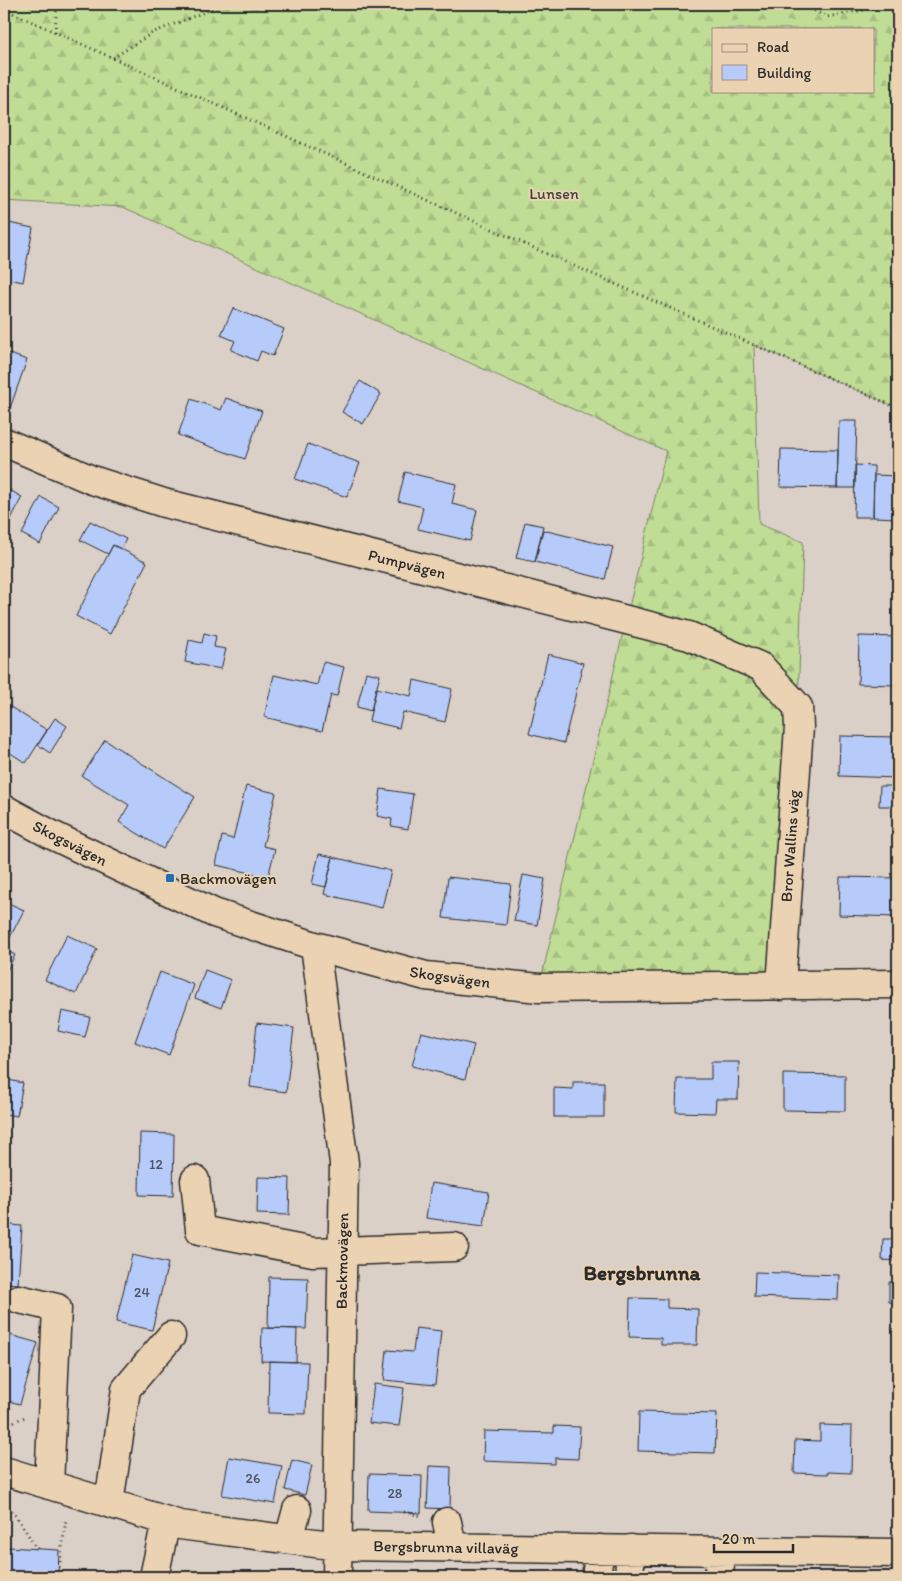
<svg xmlns="http://www.w3.org/2000/svg" width="902" height="1581" viewBox="0 0 902 1581" font-family="Itim,sans-serif">
	<defs>
		<pattern id="forest-firs" width="22" height="20" patternUnits="userSpaceOnUse" patternTransform="scale(1.25)"><rect width="22" height="20" fill="#c0dd95"/><path d="M5 1l3.5 6h-7zM16 11l3.5 6h-7z" fill="#a5be81"/></pattern>
	</defs>
	<rect width="100%" height="100%" fill="#dbd0c8"/>
	<filter id="ink" filterUnits="userSpaceOnUse"><feTurbulence type="fractalNoise" baseFrequency=".02" numOctaves="2"/><feDisplacementMap in="SourceGraphic" scale="10" xChannelSelector="R" yChannelSelector="G"/><feConvolveMatrix kernelMatrix="1 2 1 2 8 2 1 2 1" color-interpolation-filters="sRGB"/></filter>
	<g filter="url(#ink)">
		<path fill="url(#forest-firs)" stroke="#768460" fill-rule="evenodd" d="M4,4H898V408L754,345L759,524L803,542L798,707L781,986L539,988L666,451L123,207L4,200ZM713,29H873V91H713Z"/>
		<path fill="#b7cbfa" stroke="#2b2b2b" d="M4,222L33,228L23,282L4,278Z
			M233,308L284,329L273,356L261,351L257,361L231,350L235,341L221,335Z
			M4,352L27,360L9,411L4,410Z
			M360,381L381,394L363,424L342,412Z
			M226,398L262,411L245,459L178,435L191,399L221,410Z
			M839,421H857L855,488H837Z
			M308,444L360,463L347,497L295,479Z
			M781,449L838,450L837,488L780,487Z
			M855,465L874,466L873,517H854Z
			M405,472L456,484L452,504L477,510L470,541L418,529L423,507L398,501Z
			M874,475L898,476V518L873,517Z
			M4,487L22,497L4,533Z
			M41,497L59,507L40,544L22,534Z
			M90,521L126,539L121,549L113,545L108,554L80,540Z
			M525,522L543,526L535,562L516,558Z
			M543,530L613,547L605,579L535,562Z
			M113,545L147,562L110,634L76,616Z
			M204,633L216,636L214,647L226,649L221,669L185,662L189,640L202,643Z
			M859,636L898,637V685L858,684Z
			M548,654L583,663L564,743L529,734Z
			M323,662L344,667L337,696L331,695L322,731L264,717L274,675L317,685Z
			M366,672L380,675L371,711L357,707Z
			M414,680L452,689L445,722L403,712L399,728L369,721L376,688L411,696Z
			M4,703L47,730L26,763L4,749Z
			M55,718L67,726L50,753L38,745Z
			M840,736L898,737V778L839,776Z
			M105,740L195,797L163,849L119,822L129,805L82,776Z
			M246,786L276,793L263,846L275,849L268,877L216,865L222,836L233,839Z
			M880,786H898V806H879Z
			M381,789L413,794L408,829L391,826L392,819L377,816Z
			M319,854L333,857L326,887L312,884Z
			M333,857L391,871L382,908L324,894Z
			M523,875L545,879L537,925L514,921Z
			M448,877L511,884L506,925L443,918Z
			M840,877L895,878V917L839,915Z
			M4,901L24,910L4,949L15,955L4,976Z
			M67,935L97,949L76,994L45,980Z
			M205,970L231,980L221,1008L195,998Z
			M160,972L194,985L169,1055L135,1042Z
			M62,1011L90,1017L85,1037L58,1031Z
			M257,1023L294,1028L286,1092L250,1087Z
			M421,1032L474,1045L465,1079L412,1066Z
			M711,1062H739L738,1099H716L715,1113L676,1112L677,1079H711Z
			M783,1074L845,1075V1111L783,1110Z
			M4,1079L23,1083L17,1116L4,1114Z
			M573,1082H604V1117H554V1088L573,1089Z
			M140,1133L174,1134L173,1196L139,1195Z
			M258,1177L290,1178L289,1215L257,1214Z
			M431,1183L489,1192L484,1226L426,1218Z
			M4,1224L22,1226L18,1284L4,1283Z
			M883,1239H898V1261L882,1260Z
			M132,1255L168,1263L152,1330L116,1322Z
			M755,1272L839,1275L838,1300L754,1297Z
			M269,1277L308,1278L306,1329L268,1328Z
			M889,1282H898V1303L889,1302Z
			M630,1298L667,1299V1308L698,1309L697,1345H661V1338L629,1337Z
			M262,1328L297,1329L296,1362L261,1361Z
			M416,1328L441,1331L435,1385L384,1380L387,1350L413,1352Z
			M10,1335L38,1343L20,1404L4,1400V1356Z
			M269,1361L308,1362L306,1414L268,1413Z
			M374,1384L404,1388L399,1426L369,1423Z
			M639,1412L717,1414L715,1453L638,1451Z
			M820,1425L852,1426L851,1473L828,1472V1474L794,1473L795,1440L820,1441Z
			M554,1426L580,1427L578,1459L555,1458V1464L483,1461L484,1431L554,1433Z
			M229,1457L282,1466L275,1504L222,1495Z
			M292,1460L312,1465L305,1495L285,1490Z
			M429,1466L451,1467L450,1509L427,1508Z
			M369,1474L422,1476L421,1513L368,1511Z
			M7,1547L59,1550L58,1577H5Z"/>
		<g fill="none" stroke-linecap="round" stroke-linejoin="round">
			<g stroke="#2b2b2b" stroke-width="31">
				<path id="minor" d="M4,442L92,480L164,503L455,576L689,636L761,667L798,707L799,727L781,986
					M4,809L52,835L214,913L315,946L426,976L539,988L898,984
					M315,946L344,1163L337,1577
					M195,1180L200,1230L313,1252L454,1247
					M19,1299L57,1308L49,1485
					M4,1471L180,1525L338,1546L898,1553
					M109,1503L126,1389L171,1336
					M447,1522L452,1547
					M289,1539L297,1510
					M154,1577L166,1521
					M596,1577L600,1549
					M629,1577L631,1549
					M719,1577L721,1551"/>
			</g>
			<path stroke="#2b2b2b" stroke-width="3" stroke-dasharray="1 4" stroke-linecap="butt" d="M801,4L827,17L895,4
				M4,9L556,258L898,408
				M55,32L57,4
				M113,58L152,33L224,4
				M4,1421L13,1422L25,1417
				M4,1504L16,1516L37,1549
				M404,1512L422,1516
				M58,1577L66,1519"/>
			<use href="#minor" stroke="#ead2b3" stroke-width="28"/>
		</g>
	</g>
	<rect fill="#1f6fb2" stroke="#ead2b3" stroke-width="2" x="165" y="873" width="10" height="10" rx="2.5"/>
	<g text-anchor="middle" dominant-baseline="central" stroke-width="4" stroke-linejoin="round" paint-order="stroke">
		<g font-size="14" fill="#4e535f">
			<text x="156" y="1164">12</text>
			<text x="142" y="1292">24</text>
			<text x="253" y="1478">26</text>
			<text x="395" y="1493">28</text>
		</g>
		<g font-size="16" fill="#41463b" stroke="#ead2b3">
			<text x="554" y="193">Lunsen</text>
		</g>
		<g font-size="16" fill="#2b2b2b" stroke="#ead2b3">
			<text transform="translate(407 564) rotate(14)">Pumpvägen</text>
			<text transform="translate(70 843) rotate(27)">Skogsvägen</text>
			<text transform="translate(790 846) rotate(-86)">Bror Wallins väg</text>
			<text transform="translate(450 977) rotate(8)">Skogsvägen</text>
			<text transform="translate(342 1261) rotate(-89)">Backmovägen</text>
			<text transform="translate(446 1547) rotate(1)">Bergsbrunna villaväg</text>
		</g>
		<g font-size="16" fill="#2b2b2b" stroke="#ead2b3" text-anchor="start">
			<text x="180" y="878">Backmovägen</text>
		</g>
		<g font-size="21" font-weight="bold" fill="#2b2b2b" stroke="#ead2b3">
			<text x="642" y="1272">Bergsbrunna</text>
		</g>
	</g>
	<rect width="902" height="1581" fill="none" stroke="#ead2b3" stroke-width="20"/>
	<rect x="10" y="10" width="882" height="1561" fill="none" stroke="#2b2b2b" stroke-width="2" filter="url(#ink)"/>
	<rect x="712" y="28" width="162" height="65" fill="#ead2b3" stroke="#9e8f7d"/>
	<rect x="722" y="44" width="25" height="8" fill="#ead2b3" stroke="#9e8f7d"/>
	<text x="757" y="52" font-size="15" fill="#2b2b2b">Road</text>
	<rect x="722" y="65" width="25" height="15" fill="#b7cbfa" stroke="#9e8f7d"/>
	<text x="757" y="78" font-size="15" fill="#2b2b2b">Building</text>
	<path d="M714 1544v8h79v-8" fill="none" stroke="#2b2b2b" stroke-width="2.5"/>
	<text x="722" y="1544" font-size="15" fill="#2b2b2b" stroke="#ead2b3" stroke-width="4" paint-order="stroke">20 m</text>
</svg>
